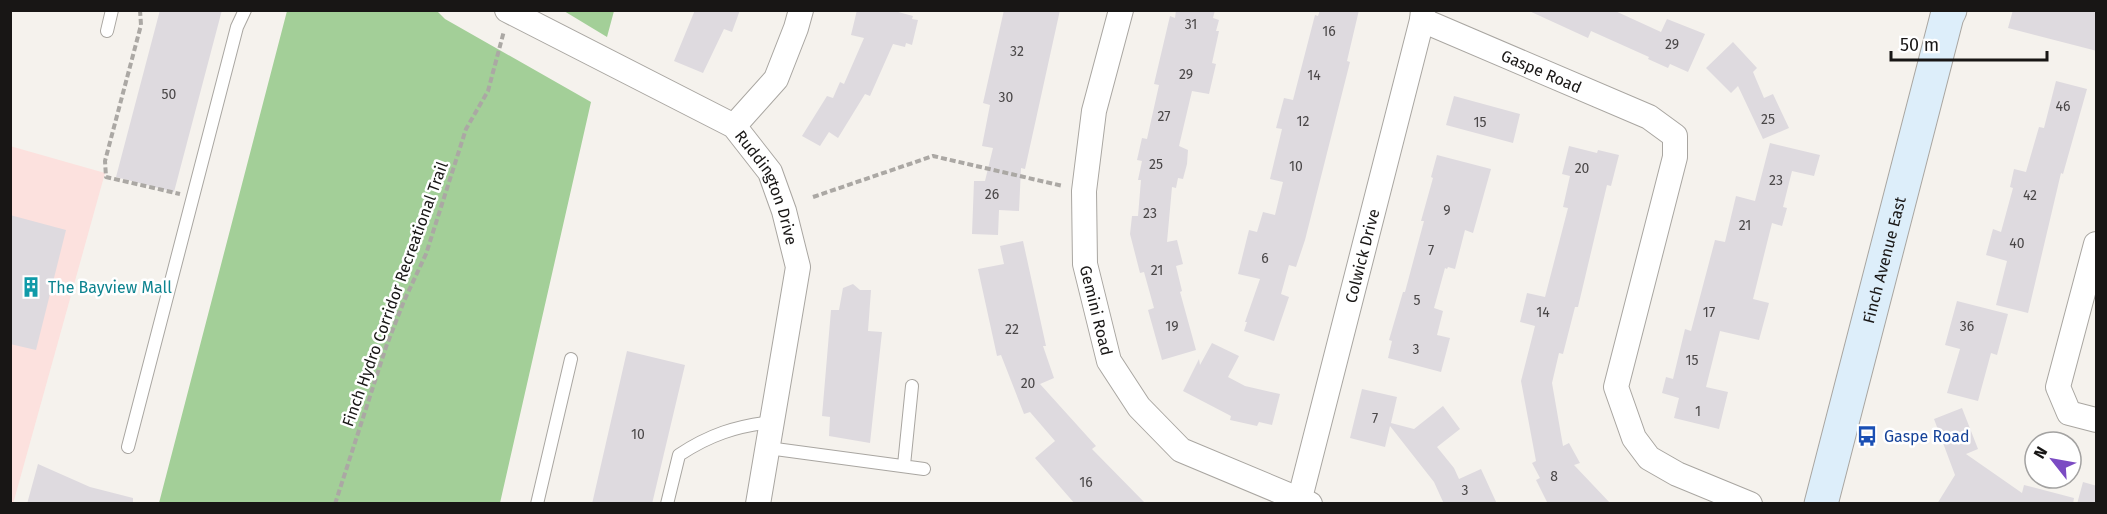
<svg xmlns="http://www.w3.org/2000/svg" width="2107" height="514" viewBox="0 0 2107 514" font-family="'Fira Sans',sans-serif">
	<rect width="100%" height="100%" fill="#f5f2ed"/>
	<path fill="#fce1de" d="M10,146L105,173L13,504L10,503Z"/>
	<path fill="#a3cf98" d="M287,11H437L445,19L591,102L500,503H159Z
		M564,11H614L607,37Z"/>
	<path fill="#dedadf" d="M160,10H222L174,192L116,177Z
		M695,10H740L732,32L724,29L703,73L674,61Z
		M857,10H891L913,16L912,19L918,20L912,45L906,43L905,47L893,44L870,96L865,94L838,138L829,132L820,146L802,136L827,96L833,98L840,82L844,84L864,38L851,35Z
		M1004,10H1060L1025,169L1021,168L1019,211L999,210L998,235L972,234L974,181H985L993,148L982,146L990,105L983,103Z
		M1176,10H1215L1213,18L1219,20L1216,31H1219L1212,63L1216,64L1209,94L1192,91L1179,146L1188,150L1187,164L1183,179L1178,178L1176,188L1172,187L1167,242L1177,240L1183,264L1176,266L1182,291L1180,292L1196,350L1162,360L1148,310L1154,308L1144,272L1140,273L1130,234L1132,216H1138L1141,180H1138L1142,161L1137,160L1142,138L1147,139L1159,85L1154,84L1170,16L1175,18Z
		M1320,10H1359L1347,61L1350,62L1305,240L1296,267L1289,265L1281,294L1289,297L1274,341L1244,331L1247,322H1245L1260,279L1238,274L1249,230L1257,232L1263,212L1275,215L1283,182L1270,179L1282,129L1276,128L1284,98L1293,100L1315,15L1318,16Z
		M1527,10H1613L1661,32L1667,19L1705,34L1688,72L1670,64L1668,68L1648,59L1649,57L1591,31L1588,38Z
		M2013,10H2097V51L2008,28Z
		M1733,42L1757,68L1753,72L1764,98L1773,94L1789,128L1763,139L1738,86L1731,93L1706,68Z
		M2056,81L2087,89L2063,174L2061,173L2028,313L1996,305L2007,261L1986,255L1993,229L2001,232L2013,188L2010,187L2014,169L2026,172L2039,127L2044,128Z
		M1454,96L1520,114L1513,143L1446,125Z
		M1770,143L1820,155L1814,176L1792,171L1783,207L1787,208L1782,226L1772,223L1753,299L1769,303L1759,340L1720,331L1706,387L1728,392L1719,429L1674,418L1679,398L1662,393L1666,377L1673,379L1685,329L1691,331L1715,240L1725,242L1736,196L1755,201Z
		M1569,146L1597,153L1598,150L1619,155L1611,186L1607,185L1578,307H1575L1563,354L1559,353L1552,383L1563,446L1569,443L1580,463L1574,465L1611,504H1548L1536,480L1540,478L1532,463L1536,461L1521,381L1535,326L1520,322L1527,293L1545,297L1568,208L1563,207L1570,176L1562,174Z
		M1437,155L1491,169L1473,233L1465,230L1455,269L1448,267L1447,269L1445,268L1434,308L1443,311L1437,335L1450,338L1441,372L1388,358L1392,341L1389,340L1403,292H1405L1424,221H1421L1433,178L1431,177Z
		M10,215L66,230L36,350L10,344Z
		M1023,241L1046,346H1043L1054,378L1040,384L1096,446L1092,449L1146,504H1075L1035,458L1055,441L1030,412L1024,414L1001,355L997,356L978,269L1004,264L1000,246Z
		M853,284L860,290H871L868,331L882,332L870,443L829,436L830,417L822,416L831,310H839L843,288Z
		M1957,301L2008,314L1997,355L1991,353L1978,401L1947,393L1960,349L1945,345Z
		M1212,343L1239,356L1228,377L1245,386L1280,394L1272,425L1259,422L1257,426L1230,420L1231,416L1183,391L1199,359L1200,365Z
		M627,351L685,365L652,504H592Z
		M1362,389L1397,397L1391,423L1414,429L1443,406L1460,429L1437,447L1454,468L1459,479L1481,469L1497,504H1444L1434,482L1390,426L1385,447L1350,438Z
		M1962,408L1978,449L1966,454L2022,493L2024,485L2074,498L2073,504H1937L1955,475L1934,419Z
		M38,464L90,487L133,498V504H27Z
		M2083,482L2097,486V504H2077Z"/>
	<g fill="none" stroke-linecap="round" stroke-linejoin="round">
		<g stroke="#a9a6a1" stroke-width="14">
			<path id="lane" d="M107,31L112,10
				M128,447L237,27L245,10
				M768,448L924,469
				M904,465L912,386
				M537,504L571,359
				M667,504L679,455C709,435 736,426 772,422"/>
		</g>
		<g stroke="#a9a6a1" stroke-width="26">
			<g id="street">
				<path id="s1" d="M507,10L734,126L770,172L784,211L798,267L758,504"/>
				<path id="s2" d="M1121,10L1094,111L1084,191L1085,264L1109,361L1139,407L1181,450L1310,504"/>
				<path id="s3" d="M1422,20L1649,117L1675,136V157L1616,387L1634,438L1649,458L1677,474L1750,504"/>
				<path d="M734,126L776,79L796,28L801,10"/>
				<path d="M2096,244L2058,387L2069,413L2096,420"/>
				<path id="s4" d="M1300,498L1422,20L1423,10"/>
			</g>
		</g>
		<g stroke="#a9a6a1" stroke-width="35">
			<g id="secondary">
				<path id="s5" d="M1821,504L1947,16L1950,10"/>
			</g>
		</g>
		<path stroke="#aba8a4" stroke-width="4" stroke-dasharray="6 3" stroke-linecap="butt" d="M140,10L141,25L105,161L106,177L180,194
			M813,197L933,156L1063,186
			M335,504L386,347L404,301L426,254L466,129L488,91L504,31"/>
		<use href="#lane" stroke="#fff" stroke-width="12"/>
		<use href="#street" stroke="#fff" stroke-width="24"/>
		<use href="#secondary" stroke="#ddeefa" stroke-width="33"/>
	</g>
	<defs>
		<g id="building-bare" transform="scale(1.62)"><path d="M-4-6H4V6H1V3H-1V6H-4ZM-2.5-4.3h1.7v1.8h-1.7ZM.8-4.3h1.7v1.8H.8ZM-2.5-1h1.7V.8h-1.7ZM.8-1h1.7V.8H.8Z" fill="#0f9aa8" stroke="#fff" stroke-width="2.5" paint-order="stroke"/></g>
		<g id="bus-bare" transform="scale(1.62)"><path d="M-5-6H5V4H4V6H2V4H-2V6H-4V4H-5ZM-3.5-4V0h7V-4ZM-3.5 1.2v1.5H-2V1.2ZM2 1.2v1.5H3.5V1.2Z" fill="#1a4fb4" stroke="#fff" stroke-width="2.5" paint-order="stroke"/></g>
	</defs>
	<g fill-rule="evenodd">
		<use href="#building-bare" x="31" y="287"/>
		<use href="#bus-bare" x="1867" y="436"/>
	</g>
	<g text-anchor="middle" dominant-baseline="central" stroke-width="5" stroke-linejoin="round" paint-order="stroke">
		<g font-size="14" fill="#4a4748">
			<text x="1191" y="24">31</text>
			<text x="1329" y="31">16</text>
			<text x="1672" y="44">29</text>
			<text x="1017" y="51">32</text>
			<text x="1186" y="74">29</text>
			<text x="1314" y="75">14</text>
			<text x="169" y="94">50</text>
			<text x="1006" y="97">30</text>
			<text x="2063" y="106">46</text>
			<text x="1164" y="116">27</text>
			<text x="1768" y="119">25</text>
			<text x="1303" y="121">12</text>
			<text x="1480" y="122">15</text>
			<text x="1156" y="164">25</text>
			<text x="1296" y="166">10</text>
			<text x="1582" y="168">20</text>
			<text x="1776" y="180">23</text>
			<text x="992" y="194">26</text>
			<text x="2030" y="195">42</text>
			<text x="1447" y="210">9</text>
			<text x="1150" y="213">23</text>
			<text x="1745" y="225">21</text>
			<text x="2017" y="243">40</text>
			<text x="1431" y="250">7</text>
			<text x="1265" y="258">6</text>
			<text x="1157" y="270">21</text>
			<text x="1417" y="300">5</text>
			<text x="1543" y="312">14</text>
			<text x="1709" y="312">17</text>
			<text x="1172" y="326">19</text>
			<text x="1967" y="326">36</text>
			<text x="1012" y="329">22</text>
			<text x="1416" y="349">3</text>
			<text x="1692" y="360">15</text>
			<text x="1028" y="383">20</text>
			<text x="1698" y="411">1</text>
			<text x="1375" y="418">7</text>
			<text x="638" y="434">10</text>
			<text x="1554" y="476">8</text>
			<text x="1086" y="482">16</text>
			<text x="1465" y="490">3</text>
		</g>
		<g font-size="16" fill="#181615" stroke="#fff">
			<text stroke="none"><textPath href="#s3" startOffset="130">Gaspe Road</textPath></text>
			<text stroke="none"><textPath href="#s1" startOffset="326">Ruddington Drive</textPath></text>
			<text stroke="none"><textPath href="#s4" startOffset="250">Colwick Drive</textPath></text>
			<text stroke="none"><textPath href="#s5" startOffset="252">Finch Avenue East</textPath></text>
			<text transform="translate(395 294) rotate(-70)">Finch Hydro Corridor Recreational Trail</text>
			<text stroke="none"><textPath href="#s2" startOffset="306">Gemini Road</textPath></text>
		</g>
		<g font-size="16" fill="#0d838f" stroke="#fff" text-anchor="start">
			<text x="48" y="287">The Bayview Mall</text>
		</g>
		<g font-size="16" fill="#164399" stroke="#fff" text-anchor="start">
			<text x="1884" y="436">Gaspe Road</text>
		</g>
	</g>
	<rect width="2107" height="514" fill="none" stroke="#181615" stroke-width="24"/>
	<g transform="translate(2053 460) rotate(301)"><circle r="28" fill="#ffffff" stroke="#a3a2a1" stroke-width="1.5"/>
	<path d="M0-4.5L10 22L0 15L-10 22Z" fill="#7b4bc3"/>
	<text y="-9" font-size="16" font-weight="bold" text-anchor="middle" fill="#181615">N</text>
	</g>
	<path d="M1891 51v9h156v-9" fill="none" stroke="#181615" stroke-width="3"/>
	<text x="1900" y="51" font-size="18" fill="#181615" stroke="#ffffff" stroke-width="4.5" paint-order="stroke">50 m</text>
</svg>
